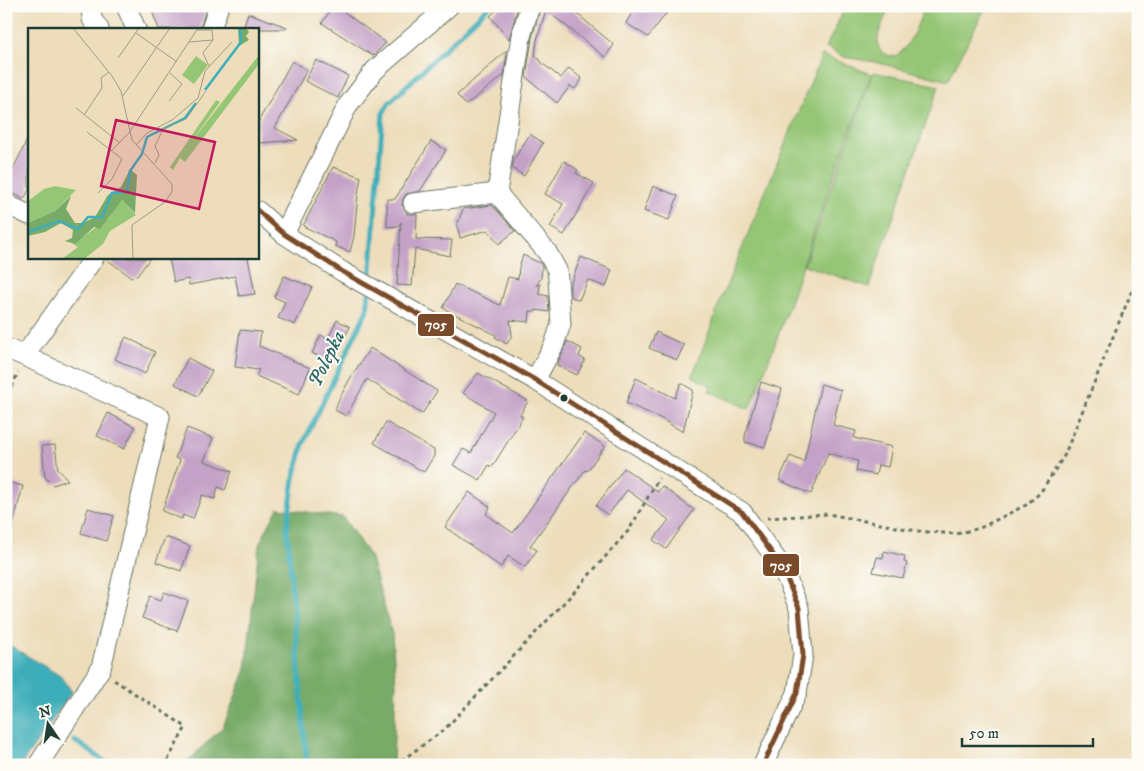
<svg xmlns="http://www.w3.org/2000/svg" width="1144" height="771" viewBox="0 0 1144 771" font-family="'IM FELL DW Pica',serif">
	<rect width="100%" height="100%" fill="#fdfcf7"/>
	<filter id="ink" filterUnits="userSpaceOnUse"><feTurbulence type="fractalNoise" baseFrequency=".02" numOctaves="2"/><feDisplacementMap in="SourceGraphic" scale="10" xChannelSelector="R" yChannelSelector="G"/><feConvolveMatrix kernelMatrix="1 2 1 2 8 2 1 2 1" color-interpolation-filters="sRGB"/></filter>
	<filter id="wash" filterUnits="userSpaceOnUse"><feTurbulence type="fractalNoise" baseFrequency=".0096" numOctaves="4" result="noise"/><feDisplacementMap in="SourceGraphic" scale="20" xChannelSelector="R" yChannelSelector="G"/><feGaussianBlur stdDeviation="1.12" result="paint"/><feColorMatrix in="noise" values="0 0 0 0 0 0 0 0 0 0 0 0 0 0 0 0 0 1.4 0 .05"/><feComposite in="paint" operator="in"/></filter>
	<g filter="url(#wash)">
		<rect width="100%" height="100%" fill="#edddbb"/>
		<path fill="#95c676" stroke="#5a8255" d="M846,6H890C885,18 867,49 887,55C893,57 897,56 901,52C913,41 919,20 925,6H986L948,81L875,62L844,57L826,47Z
			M822,55L871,74C857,113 842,151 829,189C803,263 780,337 749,409L709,391L711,386L692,376L713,322L716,311Z
			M873,72L939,86L869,287L804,265Z"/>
		<path fill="#78ab67" stroke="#4c744e" d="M278,508L343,517L371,558L392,634L396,685L393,765H181L193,756L223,727L246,669L259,544Z"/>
		<path fill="#3eaeb9" stroke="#2e7676" d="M6,643L62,677L72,692L21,765H6Z"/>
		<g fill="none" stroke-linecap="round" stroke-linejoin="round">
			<path stroke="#3eaeb9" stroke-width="5" d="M370,281L383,113L389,103L489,6
				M75,741L110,765
				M307,765L287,528L294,478L303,444L367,310L369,292"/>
		</g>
		<g id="blocks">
			<path fill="#c4a2c7" d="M150,6H207L200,29H159Z
				M333,6H336L386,43L373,56L322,23Z
				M501,6H518L509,39L490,16Z
				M541,6H568L614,45L605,57L546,10L537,40L535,55L543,64L561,78L569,68L582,79L575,89L570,86L557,103L526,77L532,38Z
				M636,6H672L648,37L626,23Z
				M248,13L287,27L286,29H243Z
				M507,50L504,75L466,105L457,95Z
				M316,60L348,76L338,98L305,81Z
				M292,61L307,70L275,128L298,140L258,143V122Z
				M530,134L543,143L524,176L512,168L514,159Z
				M29,136V190L24,199L6,190V184Z
				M431,141L446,150L420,191L406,194L403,199L402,205L407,212L406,214H417L416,239L452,240L450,256L415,249L412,286L397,285L401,222L398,226L387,227V199H395Z
				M564,161L578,170L576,173L594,183L564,235L550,227L563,204L545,194Z
				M333,167L361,177L358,194L354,236L350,252L335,246L336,242L303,226Z
				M653,186L678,196L669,220L644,211Z
				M492,205L515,231L499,244L488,230L460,238L457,225L463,209Z
				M523,255L540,263L542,266L541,278L536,286L540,284L539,294L548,296L549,312L536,310L535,312L530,311L529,322L510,320L512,335L507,344L495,337L496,335L443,308L455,284L500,305L508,277L518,279L519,267Z
				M581,257L612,270L606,287L588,280L579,300L570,296V285Z
				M105,258H150L137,276L131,277Z
				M169,258H248L255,294L239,296L235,276L189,285L188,279L174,282Z
				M284,276L312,287L295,325L278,318L285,302L274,297Z
				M337,320L350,327L331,363L312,353L321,335L328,339Z
				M240,330L261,332L259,346L310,368L299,394L256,376L259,370L235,367Z
				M656,332L684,345L677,360L649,348Z
				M126,337L155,352L145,374L115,359Z
				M567,341L582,349L579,356L585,360L577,375L557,365Z
				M370,348L437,391L422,414L367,379L346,416L335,410L339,399L351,377Z
				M188,358L212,371L198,396L175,384Z
				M478,373L528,401L520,415L523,417L492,467L489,465L480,480L453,465L463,449L471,453L494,412L463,393Z
				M636,378L675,398L681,383L693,390L683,432L658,417L626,403Z
				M761,382L782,389L765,447L745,442V436Z
				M821,384L841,390L833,425L856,431L854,438L892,447L888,467L878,465L876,475L856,471L858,461L828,453L811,494L779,480L790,456L804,462Z
				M108,413L135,427L124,449L97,436Z
				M386,422L434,450V456L424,472L374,443Z
				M187,428L213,438L204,461L232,471L225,490L218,487L215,499L202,495L193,519L183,515L182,519L162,511L180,460L175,458Z
				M584,433L605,446L587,471L585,470L530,546L537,550L525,567L508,556L501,567L445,527L469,492L490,507L486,514L513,533Z
				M55,445L58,469L68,480L53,485L45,477L42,446Z
				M624,468L658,492L662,486L694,510L666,549L653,540L669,520L627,490L608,515L596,506Z
				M6,482L23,486L11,532L6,531Z
				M88,508L114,516L106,541L81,533Z
				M165,537L190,546L181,571L156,562Z
				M884,551L905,556L904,562L907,563L903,578L873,572L877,557L883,558Z
				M164,592L188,601L177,631L142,618L150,596L161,600Z"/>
		</g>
	</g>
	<g filter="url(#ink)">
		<use href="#blocks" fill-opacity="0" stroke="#677563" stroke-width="1"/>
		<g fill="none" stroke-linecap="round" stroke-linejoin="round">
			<g stroke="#677563" stroke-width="21">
				<path id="minor" d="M91,6L92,19L99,29
					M126,6L136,29
					M530,6L521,36L497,193L547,252L557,270L558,279L561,324L554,345L535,380
					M211,29L219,6
					M413,203L497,193
					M6,204L29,215
					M258,211L284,234L343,272L535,380L742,512L782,567L799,608L803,655L797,693L763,765
					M284,234L348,105L375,70L449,6
					M6,348L160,417L101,668L38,765
					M24,356L94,258"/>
			</g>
			<path stroke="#677563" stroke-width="3" stroke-dasharray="4 4" stroke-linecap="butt" d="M6,402L18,372
				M767,518L828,514L917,531L956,534L980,528L1026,505L1040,493L1064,456L1138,276
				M114,680L186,727L165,765
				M395,765L444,730L575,591L629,530L659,478"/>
			<use href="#minor" stroke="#fff" stroke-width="19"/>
			<g stroke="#fdfcf7" stroke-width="9">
				<path id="bus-1" d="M258,211L284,234L343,272L535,380L742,512L782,567L799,608L803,655L797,693L763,765"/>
			</g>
			<use href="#bus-1" stroke="#7a4b2a" stroke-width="5"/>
		</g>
	</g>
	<circle fill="#1f3d34" stroke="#fdfcf7" stroke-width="2" cx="564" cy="398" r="4.5"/>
	<g text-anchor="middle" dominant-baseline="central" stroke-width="4" stroke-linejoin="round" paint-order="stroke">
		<g font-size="20" font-style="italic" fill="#2a6563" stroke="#fdfcf7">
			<text transform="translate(327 359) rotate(-64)">Polepka</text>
		</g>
	</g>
	<g transform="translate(28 28)">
		<rect width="231" height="231" fill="#edddbb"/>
		<path d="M231,27V36L157,134L152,130L145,142L142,139L188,72L192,74L163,114ZM168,28L180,37L166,56L154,47ZM27,158L48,162L27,183L0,195V173L16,161ZM94,172L108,187L82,203L75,216L56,231H34L50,219L45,216L81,190L86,180Z" fill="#95c676"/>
		<path d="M210,0H218L221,4L218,8L221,12L211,18ZM102,141L109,147L107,185L94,172L72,201L66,199L47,216L37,213L44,210L45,202L33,195L17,204L0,208V195L27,183L43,168L38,181L47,195H55L67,189L80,167L93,159Z" fill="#78ab67"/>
		<path fill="none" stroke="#3eaeb9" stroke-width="2.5" d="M177,62L213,14L212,0M0,204L31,193L50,201L60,189H74L84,165L99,164L102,143L114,126L119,109L157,90L168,75"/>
		<path fill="none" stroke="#9b9d85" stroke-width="1" d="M45,0L84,48L93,63L104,112L144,156V164L137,174L104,197L105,231M169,2H184L185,12M108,5L149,34M161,14L185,12L175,25L181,38M90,30L111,0M95,68L142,0M141,73L154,56L142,45M48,80L92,115M56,87L74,60L73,50L81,44M59,104L94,131L84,151L70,165M108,117L119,105L144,92L170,70L177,43L204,14M83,123L101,105L170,0M127,135L131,127L127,118L135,101L158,91L178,63"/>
		<path fill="#c2185b" fill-opacity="0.15" stroke="#c2185b" stroke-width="2.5" d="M88,92L187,114L171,181L73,158Z"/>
		<rect width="231" height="231" fill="none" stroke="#1f3d34" stroke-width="2.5"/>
	</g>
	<g stroke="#fdfcf7" stroke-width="2">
		<rect x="417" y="313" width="38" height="24" rx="5" fill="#7a4b2a"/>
		<rect x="762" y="553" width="38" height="24" rx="5" fill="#7a4b2a"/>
	</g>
	<g font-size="14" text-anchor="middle" font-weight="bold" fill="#fff">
		<text x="436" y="329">705</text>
		<text x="781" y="570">705</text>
	</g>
	<rect width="1144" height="771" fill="none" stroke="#fdfcf7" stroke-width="25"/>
	<g transform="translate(48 724) rotate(347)" stroke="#fdfcf7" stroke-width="4" paint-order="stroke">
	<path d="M0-4L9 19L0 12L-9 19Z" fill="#1f3d34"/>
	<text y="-8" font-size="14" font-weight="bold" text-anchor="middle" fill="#1f3d34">N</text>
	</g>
	<path d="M962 738v8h131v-8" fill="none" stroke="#1f3d34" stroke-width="2.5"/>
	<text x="969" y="738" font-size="15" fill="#1f3d34" stroke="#fdfcf7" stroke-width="4" paint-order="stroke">50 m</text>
</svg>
